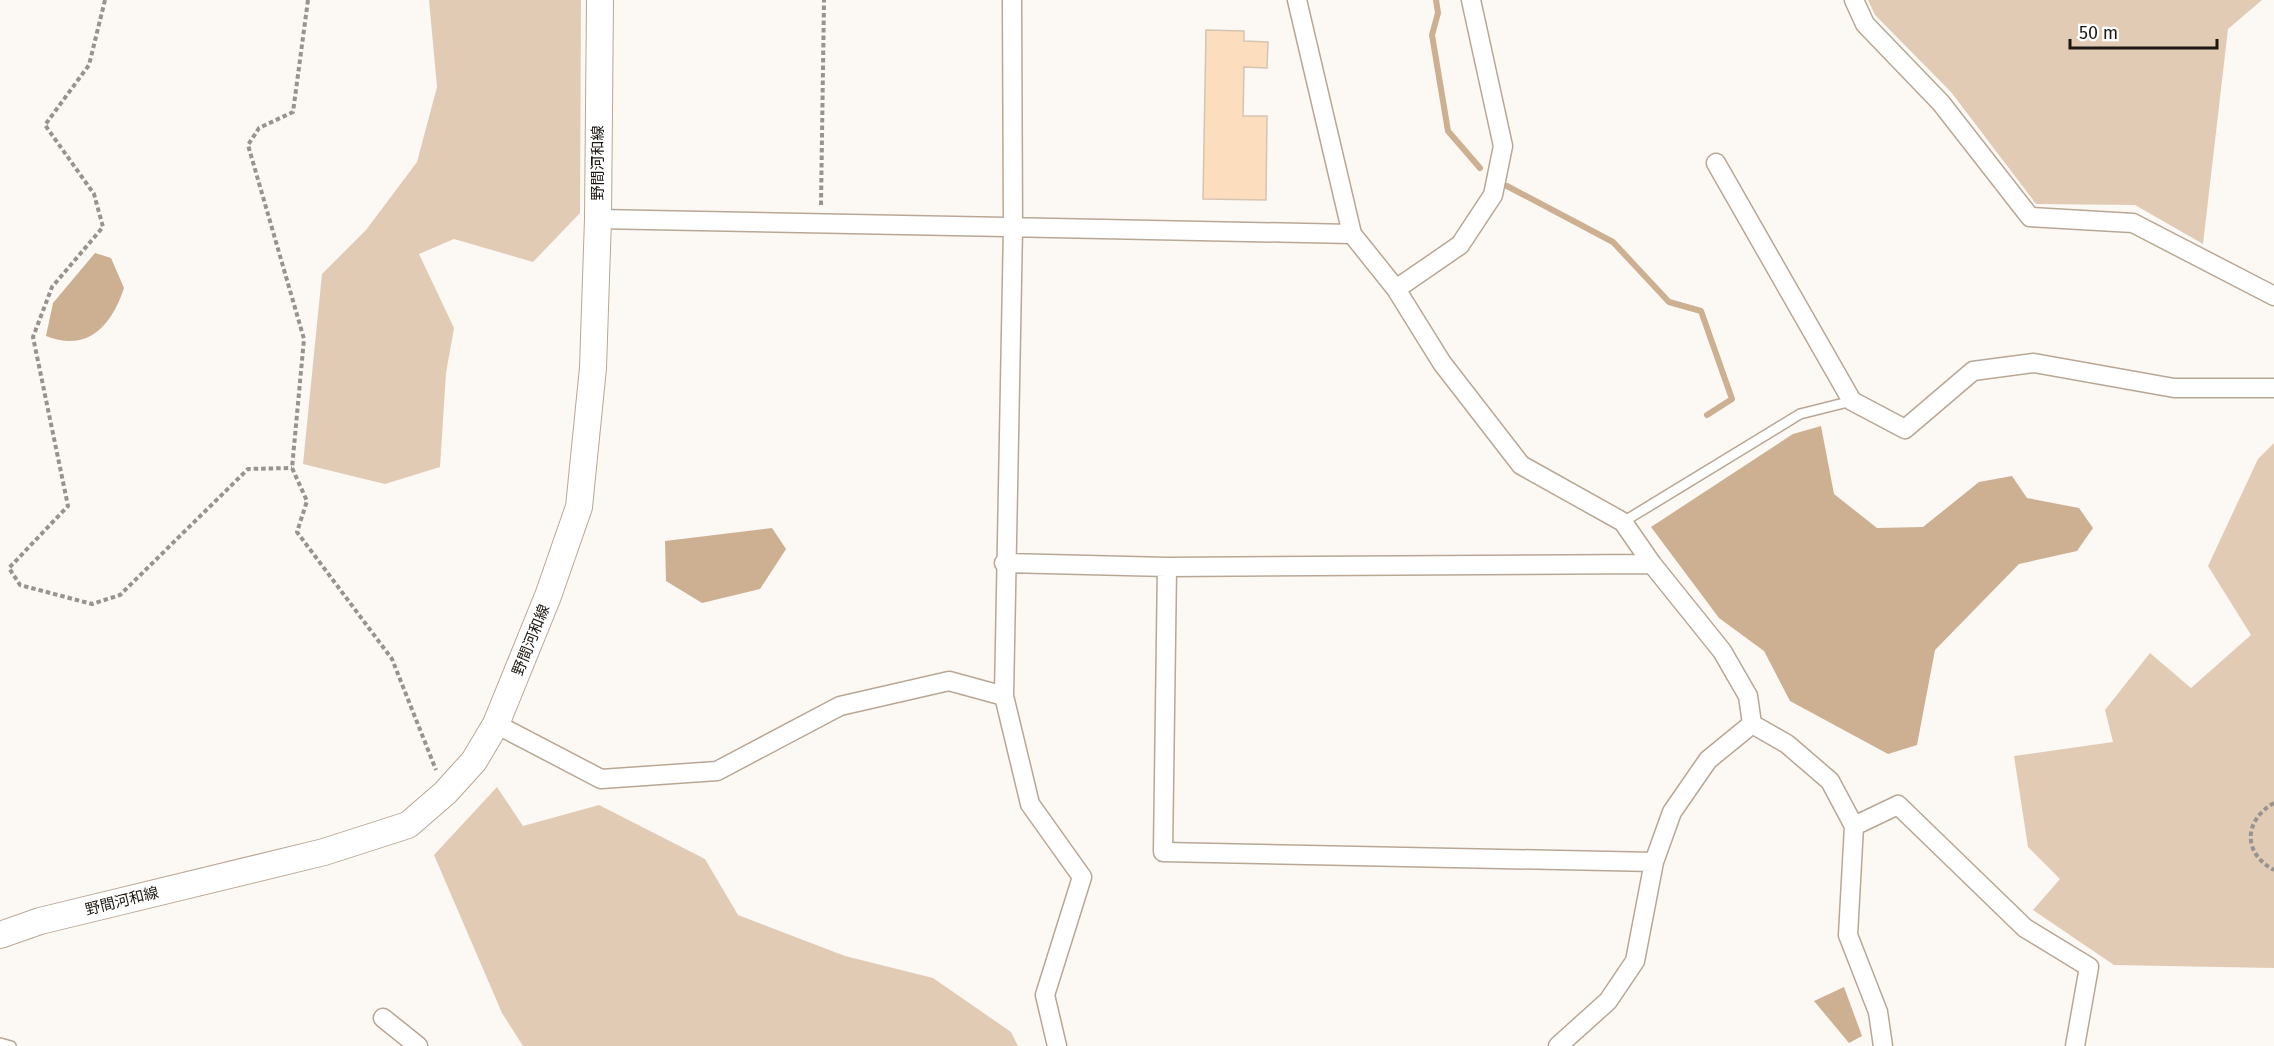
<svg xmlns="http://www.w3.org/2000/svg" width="2274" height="1046" viewBox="0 0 2274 1046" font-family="'Fira Sans','Noto Sans JP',sans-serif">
	<rect width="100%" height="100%" fill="#fcf8f4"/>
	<path fill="#e1cbb5" d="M429,0H581L580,213L533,262L454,239L419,254L454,328L446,373L440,467L385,484L303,464L322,274L366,230L417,162L437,87Z
		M1868,0H2262L2228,29L2203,244L2135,205L2036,204L1951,92L1875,15Z
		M2274,443V968L2114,965L2033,910L2060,879L2028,847L2014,756L2113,742L2105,710L2150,653L2191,688L2251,635L2208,566L2258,459Z
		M497,787L523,826L599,805L705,859L738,915L845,956L933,978L1011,1032L1018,1046H523L502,1013L434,855Z"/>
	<path fill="#cdb091" d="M95,253L111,258L124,288C112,325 88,353 46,336L53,303Z
		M1821,426L1834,494L1877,528L1923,527L1979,482L2012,476L2027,498L2079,508L2093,528L2077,551L2019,564L1935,650L1917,745L1888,754L1790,701L1764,651L1719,618L1651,527L1793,434Z
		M772,528L786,549L760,589L702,603L666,581L665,541Z
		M1844,987L1862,1036L1849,1043L1814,1001Z"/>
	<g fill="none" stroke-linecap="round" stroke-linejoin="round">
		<path stroke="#cdb091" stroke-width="6" d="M1436,0L1438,13L1432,35L1448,131L1480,168
			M1507,186L1613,242L1669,302L1701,311L1732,399L1707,415"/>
	</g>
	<path fill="#fcddbd" stroke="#d6c4b2" stroke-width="1.5" d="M1206,30L1244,31V41L1268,42L1267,68L1244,67L1243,116H1267L1266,200L1203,199Z"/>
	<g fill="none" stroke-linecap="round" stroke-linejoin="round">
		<g stroke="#b9a795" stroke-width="12">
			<path id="lane" d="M1623,522L1800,414L1852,401
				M0,1043L11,1046"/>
		</g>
		<g stroke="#b9a795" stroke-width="21">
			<path id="street" d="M1012,0L1013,228L1004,696L1030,804L1082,877L1045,995L1057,1046
				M1297,0L1352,234L1396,289L1442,363L1521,465L1623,522L1652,564L1722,651L1748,696L1752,724
				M1854,0L1865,24L1941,103L2030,217L2133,223L2274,296
				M1716,163L1852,401L1905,429L1973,371L2034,363L2174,388H2274
				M598,219L1352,234
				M1396,289L1460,245L1493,195L1503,146L1471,0
				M1004,563L1167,567L1652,564
				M1167,567L1163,852L1654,862
				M496,724L601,779L717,771L840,706L949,681L1004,696
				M1752,724L1787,744L1830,781L1854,826L1848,935L1878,1012L1883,1046
				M1854,826L1898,805L2025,928L2089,967L2075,1046
				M383,1018L418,1046
				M1558,1046L1608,1001L1635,961L1654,862L1672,812L1708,760L1752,724"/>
		</g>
		<g stroke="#b9a795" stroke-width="28">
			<path id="secondary" d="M0,935L40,921L324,852L408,825L445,793L474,761L496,724L548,596L579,507L593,368L598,219L600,0"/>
		</g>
		<path stroke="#98938e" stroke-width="4" stroke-dasharray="4.5 3" stroke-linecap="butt" d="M105,0L89,65L45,125L94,194L103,227L52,287L33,337L68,506L9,568L20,585L92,604L120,595L248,469L292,468
			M308,0L293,112L259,128L248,145L304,339L292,468L307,501L297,532L392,659L436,770
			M821,205L824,0
			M2274,803C2244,820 2242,853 2274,870"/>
		<use href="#lane" stroke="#fff" stroke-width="9"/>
		<use href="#street" stroke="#fff" stroke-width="18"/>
		<use href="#secondary" stroke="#fff" stroke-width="26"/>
	</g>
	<g text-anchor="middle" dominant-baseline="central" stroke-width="6" stroke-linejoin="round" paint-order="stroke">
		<g font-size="15" fill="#1d1711" stroke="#fff">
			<text transform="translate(598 163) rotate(-90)">野間河和線</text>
			<text transform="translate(531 640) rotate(-68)">野間河和線</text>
			<text transform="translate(122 901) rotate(-14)">野間河和線</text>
		</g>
	</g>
	<path d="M2070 39v9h147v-9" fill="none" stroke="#1d1711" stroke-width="3"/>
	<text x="2079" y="39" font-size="18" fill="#1d1711" stroke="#ffffff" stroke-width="4.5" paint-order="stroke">50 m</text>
</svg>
